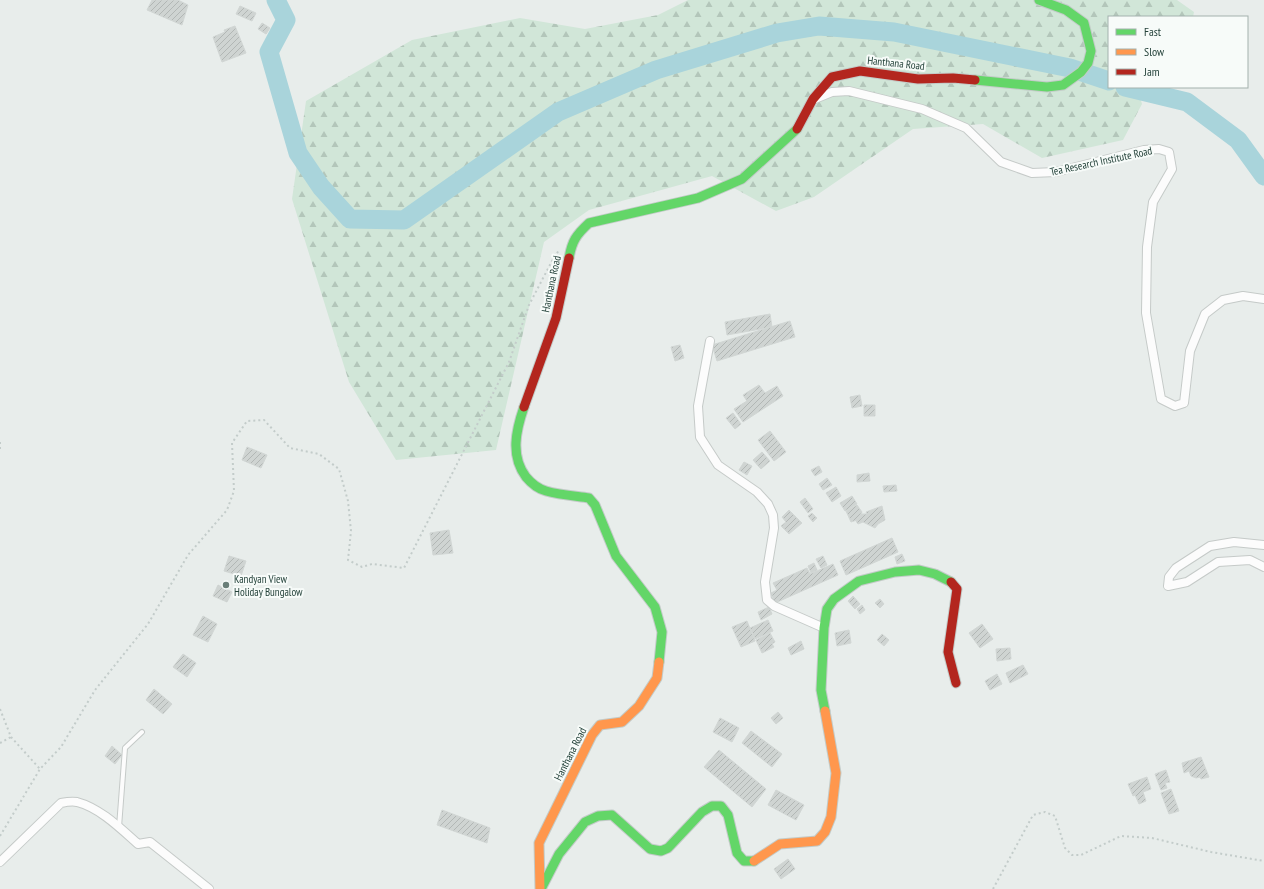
<svg xmlns="http://www.w3.org/2000/svg" width="1264" height="889" viewBox="0 0 1264 889" font-family="'PT Sans Narrow',sans-serif">
	<defs>
		<pattern id="forest-firs" width="22" height="20" patternUnits="userSpaceOnUse"><rect width="22" height="20" fill="#d1e6d8"/><path d="M5 1l3.5 6h-7zM16 11l3.5 6h-7z" fill="#b3c6ba"/></pattern>
		<pattern id="building-hatch" width="6" height="6" patternUnits="userSpaceOnUse"><rect width="6" height="6" fill="#cfd4d2"/><path d="M-1 1l2-2M0 6l6-6M5 7l2-2" fill="none" stroke="#b2b7b5"/></pattern>
	</defs>
	<rect width="100%" height="100%" fill="#e8edeb"/>
	<path fill="url(#forest-firs)" d="M688,0H1177L1194,12L1193,17H1109V87H1137L1142,104L1123,140L1042,158L983,124L913,129L814,197L776,211L712,176L589,210L544,242L496,450L396,460L349,382L292,199L306,101L412,40L520,18L585,29L658,15Z"/>
	<g fill="none" stroke-linecap="round" stroke-linejoin="round">
		<path stroke="#a9d4db" stroke-width="19" d="M276,0L286,20L269,52L298,153L321,187L350,219L404,220L558,112L656,70L777,33L819,26L894,32L1070,68L1109,81
			M1125,87L1187,102L1238,140L1264,176"/>
	</g>
	<path fill="url(#building-hatch)" stroke="#d1d6d4" d="M152,0H178L188,5L182,25L147,10Z
		M240,6L256,13L252,21L236,14Z
		M262,23L270,28L266,34L258,29Z
		M235,26L246,53L222,62L213,37L225,32L224,30Z
		M770,314L772,327L727,335L725,322Z
		M790,321L795,337L717,361L712,345Z
		M680,345L684,358L675,361L671,347Z
		M759,385L765,393L777,386L783,396L743,422L734,409L747,401L743,395Z
		M860,395L862,406L852,408L850,397Z
		M864,405H875V416H864Z
		M733,413L741,424L735,429L726,418Z
		M770,431L786,452L774,461L758,440Z
		M247,447L267,455L261,468L242,460Z
		M762,452L770,461L761,469L753,460Z
		M744,462L752,466L747,475L739,470Z
		M819,466L822,472L815,476L811,470Z
		M869,473L870,481L857,482V475Z
		M827,478L832,485L823,490L819,484Z
		M896,485L897,491L884,492L883,486Z
		M836,487L841,496L832,502L826,493Z
		M852,496L857,504L845,511L840,503Z
		M805,498L813,509L808,513L800,502Z
		M857,505L862,512L857,520L851,522L846,511Z
		M882,506L885,520L878,524L875,528L863,522L858,524L856,521L861,514H867L866,512Z
		M789,510L802,523L789,534L781,526L786,522L782,517Z
		M812,513L817,518L813,522L808,516Z
		M449,530L453,553L433,555L430,533Z
		M892,538L898,552L846,575L840,561Z
		M902,554L905,561L897,564L895,557Z
		M229,556L246,561L241,576L224,571Z
		M823,556L827,565L821,568L816,559Z
		M814,563L817,570L811,573L808,566Z
		M833,564L838,575L775,603L771,593L777,590L773,583L807,568L810,574Z
		M218,585L232,592L227,602L213,596Z
		M853,596L860,604L855,609L848,601Z
		M880,599L884,604L880,608L875,603Z
		M862,605L865,610L860,614L857,609Z
		M769,607L772,614L761,620L758,612Z
		M203,616L217,624L208,642L193,635Z
		M768,620L773,631L755,639L750,628Z
		M747,621L755,641L741,647L732,627Z
		M982,624L993,639L980,648L969,633Z
		M849,630L851,643L837,646L835,633Z
		M770,633L775,642L772,644L774,647L762,653L756,640Z
		M882,634L889,640L884,646L877,640Z
		M801,641L804,649L791,655L788,648Z
		M1010,648L1011,659L997,661L996,649Z
		M183,654L196,663L187,677L173,667Z
		M1023,665L1028,674L1010,683L1006,673Z
		M997,674L1002,684L990,690L985,681Z
		M154,689L172,704L163,714L146,700Z
		M778,712L783,718L776,724L771,718Z
		M720,718L739,728L732,742L713,732Z
		M751,731L782,754L772,767L742,743Z
		M112,746L122,755L115,764L105,756Z
		M719,750L766,789L752,807L704,767Z
		M1201,757L1209,777L1201,779L1200,777L1196,778L1191,776L1189,771L1184,773L1182,763Z
		M1166,770L1170,782L1165,783L1167,788L1161,790L1155,774Z
		M1147,777L1151,789L1143,792L1146,801L1139,804L1135,795L1133,796L1128,784Z
		M1171,789L1179,811L1169,814L1161,793Z
		M776,790L804,805L796,820L768,805Z
		M442,810L490,828L487,843L437,825Z
		M788,859L795,869L781,879L774,869Z"/>
	<g fill="none" stroke-linecap="round" stroke-linejoin="round">
		<g stroke="#c5cac8" stroke-width="6">
			<path id="lane" d="M119,827L125,748L142,732"/>
		</g>
		<g stroke="#c5cac8" stroke-width="10">
			<path id="street" d="M815,99L832,92L849,91L922,109L966,128L1001,162L1032,173L1056,172L1144,150L1159,149L1169,152L1172,169L1153,202L1147,247L1146,313L1161,399L1175,406L1184,403L1190,351L1205,314L1223,300L1243,296L1264,299
				M710,341L698,406L700,437L718,465L757,492L768,504L773,515L774,528L765,582L767,600L774,606L824,628
				M1264,545L1234,542L1210,546L1176,568L1169,577L1168,586L1187,582L1218,562L1250,560L1264,567
				M0,862L61,803C66,802 72,801 77,802C100,808 120,828 138,844L150,842L209,889"/>
		</g>
		<g stroke="#c3cbc8" stroke-width="11">
			<path id="fast" d="M975,80L1047,87L1063,85L1081,72L1088,63L1091,51L1084,23L1066,10L1039,0
				M569,258C572,241 576,235 589,223L698,198L742,179L797,129
				M524,407C516,430 510,456 526,477C531,483 539,489 546,491C560,495 575,496 589,498L595,505L616,556L655,607L662,632L659,662
				M825,711L821,690L824,628L827,609L834,599L859,581L895,572L919,570L935,574L951,582
				M541,889L559,854L585,822L598,816L612,815L650,849L661,851L668,848L702,812L712,806H721L728,815L737,853L744,861H754"/>
		</g>
		<g stroke="#c3cbc8" stroke-width="11">
			<path id="slow" d="M754,861L780,844L817,841L825,832L831,817L836,773L825,711
				M540,889L539,843L592,735L600,725L622,722L639,706L657,678L659,662"/>
		</g>
		<g stroke="#c3cbc8" stroke-width="11">
			<path id="jam" d="M797,129L813,99L832,77L860,71L918,79L953,78L975,80
				M524,407L556,318L569,258
				M951,582L957,589L948,652L956,683"/>
		</g>
		<path stroke="#c3ccca" stroke-width="2" stroke-dasharray="2 3" stroke-linecap="butt" d="M0,442V449
			M0,709L11,737L40,769
			M0,743L11,737
			M0,836L40,769L61,747L95,690L148,624L188,555L227,510L234,491L232,443L247,421L264,420L290,448L319,454L339,469L348,501L351,531L348,560L362,567L372,564L404,568L509,362L529,305L552,261L559,250
			M993,889L1033,815L1045,812L1055,816L1065,848L1072,855H1081L1121,836L1152,838L1211,852L1264,861"/>
		<use href="#lane" stroke="#fcfcfc" stroke-width="4"/>
		<use href="#street" stroke="#fcfcfc" stroke-width="8"/>
		<use href="#fast" stroke="#63d668" stroke-width="9"/>
		<use href="#slow" stroke="#ff974d" stroke-width="9"/>
		<use href="#jam" stroke="#b3261e" stroke-width="9"/>
	</g>
	<circle fill="#697e78" stroke="#f7fbf9" stroke-width="1.5" cx="226" cy="585" r="4"/>
	<g text-anchor="middle" dominant-baseline="central" stroke-width="4" stroke-linejoin="round" paint-order="stroke">
		<g font-size="11" fill="#24423a" stroke="#f7fbf9">
			<text transform="translate(896 63) rotate(6)">Hanthana Road</text>
			<text transform="translate(1101 161) rotate(-12)">Tea Research Institute Road</text>
			<text transform="translate(551 284) rotate(-78)">Hanthana Road</text>
			<text transform="translate(570 754) rotate(-63)">Hanthana Road</text>
		</g>
		<g font-size="11" fill="#24423a" stroke="#f7fbf9" text-anchor="start">
			<text x="234" y="579">Kandyan View<tspan x="234" dy="13">Holiday Bungalow</tspan></text>
		</g>
	</g>
	<rect x="1108" y="16" width="140" height="72" fill="#f7fbf9" stroke="#a3b1ad"/>
	<rect x="1116" y="29" width="20" height="6" fill="#63d668" stroke="#a3b1ad"/>
	<text x="1144" y="36" font-size="12" fill="#24423a">Fast</text>
	<rect x="1116" y="49" width="20" height="6" fill="#ff974d" stroke="#a3b1ad"/>
	<text x="1144" y="56" font-size="12" fill="#24423a">Slow</text>
	<rect x="1116" y="69" width="20" height="6" fill="#b3261e" stroke="#a3b1ad"/>
	<text x="1144" y="76" font-size="12" fill="#24423a">Jam</text>
</svg>
